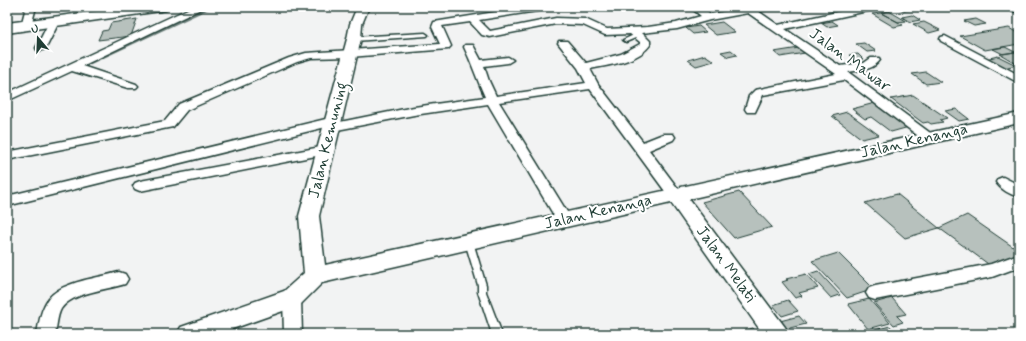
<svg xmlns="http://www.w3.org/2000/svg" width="1026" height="341" viewBox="0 0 1026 341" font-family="Mynerve,sans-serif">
	<rect width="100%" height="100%" fill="#f2f3f3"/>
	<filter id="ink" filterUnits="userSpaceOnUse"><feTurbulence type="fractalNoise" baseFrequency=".025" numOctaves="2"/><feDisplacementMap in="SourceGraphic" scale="8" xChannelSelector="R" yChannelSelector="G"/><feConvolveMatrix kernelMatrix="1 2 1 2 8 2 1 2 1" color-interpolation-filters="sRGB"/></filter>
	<g filter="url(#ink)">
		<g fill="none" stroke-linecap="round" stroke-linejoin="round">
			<path stroke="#6d807b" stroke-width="2.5" d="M79,68L210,7"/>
		</g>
		<path fill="#b7c1bd" stroke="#1f3d34" d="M896,7H909L913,9L904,11Z
			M889,11L906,21L898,22L881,13Z
			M881,13L898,22L903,25L894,27L872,14Z
			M912,15L920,20L910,22L902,17Z
			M137,19L131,36L98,40L102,31L108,30L111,23Z
			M976,19L986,24L974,26L964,21Z
			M832,21L838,25L827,27L821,23Z
			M722,22L735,32L716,35L704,25Z
			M924,22L940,30L929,33L913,24Z
			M699,26L706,32L693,34L686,28Z
			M1009,28L1019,34V44L985,50L960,36Z
			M864,43L876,51L867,52L856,44Z
			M1005,47L1015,52L1003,54L993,49Z
			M799,48L805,53L780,57L774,52Z
			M731,50L737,55L728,57L721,52Z
			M1019,51V65L1000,54L1015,52Z
			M858,54L863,59L854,60L849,55Z
			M705,55L714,61L696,66L688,60Z
			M998,56L1016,65L1004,68L985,59Z
			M926,72L941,82L926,84L912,74Z
			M913,95L947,118L940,120L943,122L931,124L928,122L923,123L891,99Z
			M875,103L909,127L891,132L871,117L865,119L852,109Z
			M956,109L969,119L959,121L945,111Z
			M847,112L879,135L862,139L832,116Z
			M739,192L772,227L734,238L702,202Z
			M897,194L939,228L905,238L865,203Z
			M967,215L1019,251V257L995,269L939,228Z
			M838,253L874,289L847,298L812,261Z
			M818,271L840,295L831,298L809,274Z
			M806,274L818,288L799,293L802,296L795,298L782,282L788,280L786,279Z
			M892,298L906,314L897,316L903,322L894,325L874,303Z
			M869,299L890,323L868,329L848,304Z
			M788,300L798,311L782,316L773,305Z
			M799,316L806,324L786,329L780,321Z
			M890,326L897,334H873L871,331Z
			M753,328L758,334H733Z"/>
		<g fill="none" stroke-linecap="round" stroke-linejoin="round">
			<g stroke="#1f3d34" stroke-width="3">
				<path id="service" d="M425,33L428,35L427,36L354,41L351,39L354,37Z
					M638,33L640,34V36L626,42L623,40Z
					M469,239L472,240L473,242L486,285V292L502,334H492L478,292V285L465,242L466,240Z"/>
			</g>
			<g stroke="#1f3d34" stroke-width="3">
				<path id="minor" d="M26,7H36L31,26L26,29L21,26Z
					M192,7H205L82,66L136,84L138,86L136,88H128L72,71L7,101V93Z
					M526,7H549L544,10L479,20L490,31L556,18L585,19L607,29L648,27L676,23L701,16L690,7H701L711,14L751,7H772L770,9L758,11L778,25L859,7H877L872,10L785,29L840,66L864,63L871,58H879L880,60C872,71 860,70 848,72L937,138L935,141H925L844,80L763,95L755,112H747L745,109L749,96L755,90L836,74L748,13L710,20L677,29L642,33L650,41V45C638,62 609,65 590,69L598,84L643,142L663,134H673L675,137L673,140L649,150L682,194L680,198L675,199L670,198L590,89L499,102L572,220L569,224L564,226L559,224L488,104L414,115L332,131L327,130L326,127L7,206V196L334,117L338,118L340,122L414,107L485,97C477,80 472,63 464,47L465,45H473L481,60L508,57L513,60L508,63L484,66L489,81L496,96L586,83L578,68L558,43L559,41H567L586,63L621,54L640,44V42L630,34L605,35L583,25L556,24L490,37L482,35L470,22L442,26L451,46L448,49L350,57L311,58L297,62L187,110L173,127L7,160V152L165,121L179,104L289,58L306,53L440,44L432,27L434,22Z
					M54,19L59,22L46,48L41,51L37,50L36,48L49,22Z
					M945,36L1019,75V83L941,41L940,39L941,37Z
					M326,146L331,147L333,150L331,153L140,191L135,189L133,186L135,183L140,181Z
					M1003,177L1019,185V197C1011,195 1000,189 996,182L998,179Z
					M1019,254V267L992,277L875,300L869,298L866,293L869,288L875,286L991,264Z
					M119,272L125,274L128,279L125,284C107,290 72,292 61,309C57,316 57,326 55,334H37C39,322 41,308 49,298C63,281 99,278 119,272Z
					M292,291L298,293L301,298L302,334H284L283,298L286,293Z"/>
			</g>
			<g stroke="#1f3d34" stroke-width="3">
				<path id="tertiary" d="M357,7H369L362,24L361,39L319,216L325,265L1019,113V123L689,199L785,327L789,334H763L671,203L322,283L300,305L218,334H177L181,327L284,291L304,273L299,216L347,39L350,24Z
					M1009,7H1019V13L1011,10Z"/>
			</g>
			<g stroke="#1f3d34" stroke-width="3">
				<path id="primary" d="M128,7H168L166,10L161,11L7,33V23Z"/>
			</g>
			<use href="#service" fill="#fff" fill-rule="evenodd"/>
			<use href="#minor" fill="#fff" fill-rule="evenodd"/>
			<use href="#tertiary" fill="#fff" fill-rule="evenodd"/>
			<use href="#primary" fill="#fff" fill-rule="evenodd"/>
		</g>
	</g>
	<g text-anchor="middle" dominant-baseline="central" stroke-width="4" stroke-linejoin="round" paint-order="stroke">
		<g font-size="16" fill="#1f3d34" stroke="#fff">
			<text transform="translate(850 60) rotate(36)">Jalan Mawar</text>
			<text transform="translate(328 140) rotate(-76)">Jalan Kemuning</text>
			<text transform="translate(914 141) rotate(-13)">Jalan Kenanga</text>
			<text transform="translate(598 212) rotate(-13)">Jalan Kenanga</text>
			<text transform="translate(726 264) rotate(54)">Jalan Melati</text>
		</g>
	</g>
	<rect width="1026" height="341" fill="none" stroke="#fff" stroke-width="24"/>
	<rect x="12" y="12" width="1002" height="317" fill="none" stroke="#1f3d34" stroke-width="1.5" filter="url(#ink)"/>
	<g transform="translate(38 38) rotate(341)" stroke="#ffffff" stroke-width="3" paint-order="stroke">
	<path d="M0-3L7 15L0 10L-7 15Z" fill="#1f3d34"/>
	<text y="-6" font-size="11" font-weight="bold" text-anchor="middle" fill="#1f3d34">U</text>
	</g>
</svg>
